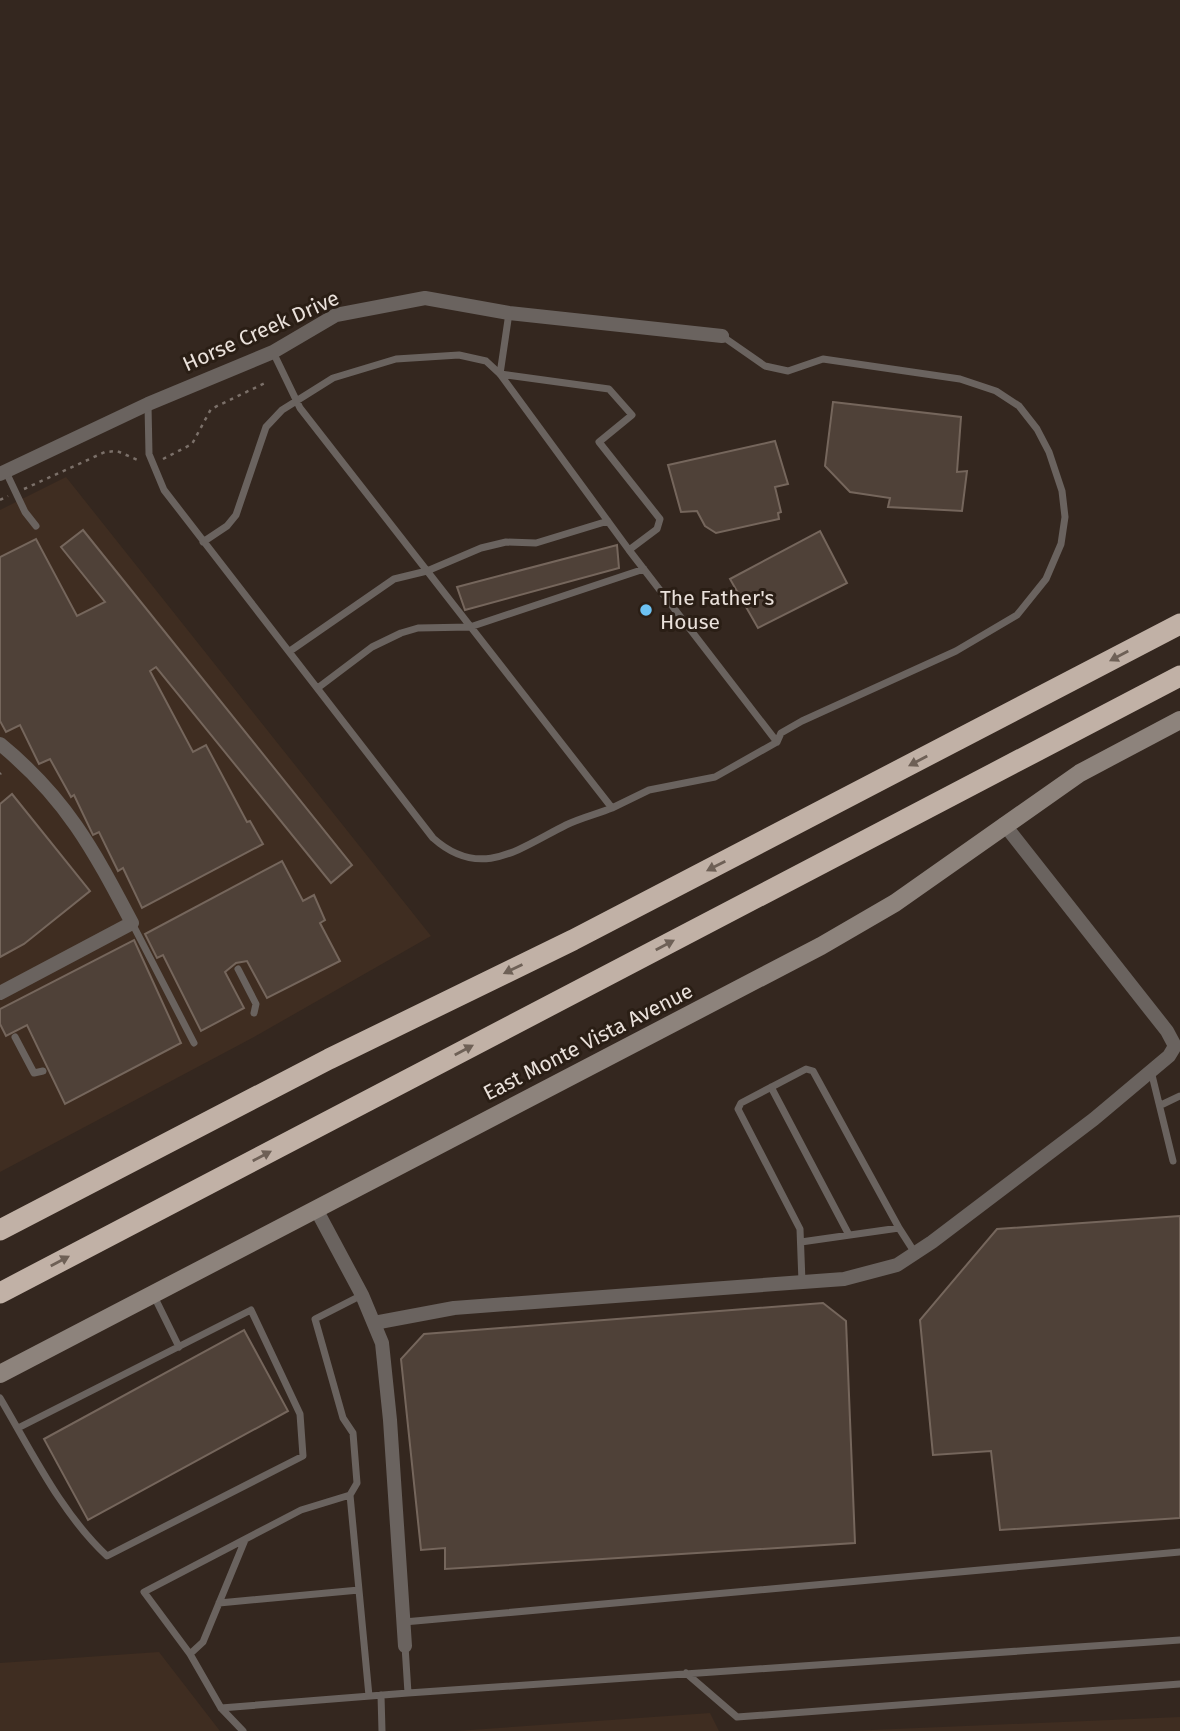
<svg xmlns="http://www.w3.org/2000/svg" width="1180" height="1731" viewBox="0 0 1180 1731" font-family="'Fira Sans',sans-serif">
	<rect width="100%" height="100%" fill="#34271f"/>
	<path fill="#3f2d21" d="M66,477L431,936L254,1037L0,1172V510Z
		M159,1652L220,1731H0V1663Z
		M710,1713L719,1731H456Z
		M1180,1717V1731H848Z"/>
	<path fill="#4f4138" stroke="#75665c" stroke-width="2" d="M833,402L961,417L957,472L967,471L962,511L888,507L890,498L850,492L825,466Z
		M775,441L788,484L775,487L781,512L778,513L779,519L716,533L705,526L697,511L681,512L668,465Z
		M83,530L352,865L331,883L156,667L150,671L193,752L206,745L247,822L250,821L263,844L142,908L123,868L118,871L99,832L93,835L74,795L71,797L50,759L39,764L20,725L6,732L0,721V557L36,539L77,616L105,602L61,547Z
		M820,531L847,583L758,628L730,579Z
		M617,545L619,568L465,610L457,587Z
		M12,794L90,891L24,944L0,957V804Z
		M282,861L303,901L314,895L325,920L320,923L340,961L267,998L247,961L236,963L225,972L244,1008L201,1031L163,955L157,958L145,934Z
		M134,940L181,1043L65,1104L27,1025L6,1036L0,1024V1009Z
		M1180,1216V1518L1000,1530L991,1451L933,1455L920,1320L997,1229Z
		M823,1303L846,1321L855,1543L445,1569V1548L421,1550L401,1359L424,1334Z
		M244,1330L288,1411L88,1520L44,1439Z"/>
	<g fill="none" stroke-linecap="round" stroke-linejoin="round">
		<path stroke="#7b7069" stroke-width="2.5" stroke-dasharray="3.5 5" stroke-linecap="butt" d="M163,459L192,444L211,409L265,383
			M24,489L105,452L117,451L140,461
			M0,500L8,496
			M0,774L1,773"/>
		<path stroke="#6a635f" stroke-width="7" d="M722,336L765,366L788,371L823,359L960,379L996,391L1019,406L1037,429L1049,452L1062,491L1065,517L1061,544L1046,579L1017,615L956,651L802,721L781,733L777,742
			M273,352L300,408L612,808L649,790L715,777L777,742L629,550L657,529L660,519L599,442L632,415L609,389L500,374L509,313
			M148,405L149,454L164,490L433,838C481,881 520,848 566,825C580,818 597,814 612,808
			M6,472L25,512L36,526
			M203,542L227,526L236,515L266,427L282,410L333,378L396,359L459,355L486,361L500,374L629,550
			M290,651L394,579L427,571L481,548L506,542L536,543L608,521
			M319,687L372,647L401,633L418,628L470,627L644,569
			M132,923L194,1043
			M238,969L256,1004L254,1013
			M15,1037L34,1073L43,1071
			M1151,1071L1173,1161
			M771,1087L849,1235
			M1161,1105L1180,1096
			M899,1228L915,1253
			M801,1242L899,1228L813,1071L806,1069L741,1103L738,1109L800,1229L802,1282
			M153,1294L179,1347
			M0,1398C32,1452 61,1513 107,1556L303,1456L300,1414L251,1310L18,1428
			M350,1495L369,1696
			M219,1603L359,1590
			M404,1622L1180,1552
			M405,1646L408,1693L1180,1640
			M190,1654L203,1642L245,1540
			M686,1673L737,1717L1180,1684
			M381,1695L382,1731
			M221,1708L408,1693
			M243,1731L221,1708L190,1654L144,1592L301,1510L350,1495L357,1483L353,1433L343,1418L315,1319L362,1295"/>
		<path stroke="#6a635f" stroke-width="14" d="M0,474L148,404L273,352L336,315L425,298L509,313L722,336
			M0,744C66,798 93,849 132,923L0,993
			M316,1209L362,1295L382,1343L390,1420L405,1646
			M374,1323L454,1308L844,1279L897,1265L932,1242L1094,1119L1169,1056L1175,1046L1167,1031L1004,824"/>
		<path stroke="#8d837c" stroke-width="18" d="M0,1374L821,946L895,903L1080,773L1180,720"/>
		<path stroke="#c1b1a6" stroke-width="21" d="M0,1230L329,1059L573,940L1180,624
			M0,1293L1180,676"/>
	</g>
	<defs><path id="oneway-solid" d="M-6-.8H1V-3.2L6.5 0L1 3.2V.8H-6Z" transform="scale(1.75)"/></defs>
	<g fill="#6e6056">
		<use href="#oneway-solid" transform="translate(1119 656) rotate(152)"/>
		<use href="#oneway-solid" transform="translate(918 761) rotate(152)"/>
		<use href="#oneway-solid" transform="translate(716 866) rotate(153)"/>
		<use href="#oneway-solid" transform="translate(665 945) rotate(-28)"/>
		<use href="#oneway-solid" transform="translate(513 969) rotate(154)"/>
		<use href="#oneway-solid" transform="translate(464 1050) rotate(-28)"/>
		<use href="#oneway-solid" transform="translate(262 1156) rotate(-28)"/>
		<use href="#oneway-solid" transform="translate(60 1261) rotate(-28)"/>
	</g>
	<circle fill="#6dc2f3" stroke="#2a1e15" stroke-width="2.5" cx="646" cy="610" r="7"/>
	<g text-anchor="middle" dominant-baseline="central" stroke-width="6" stroke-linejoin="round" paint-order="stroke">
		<g font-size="21" fill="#eae1db" stroke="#2a1e15">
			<text transform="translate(261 331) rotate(-24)">Horse Creek Drive</text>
			<text transform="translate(588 1042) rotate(-27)">East Monte Vista Avenue</text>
		</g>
		<g font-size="21" fill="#eae1db" stroke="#2a1e15" text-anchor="start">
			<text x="660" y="598">The Father's<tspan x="660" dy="24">House</tspan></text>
		</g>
	</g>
</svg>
